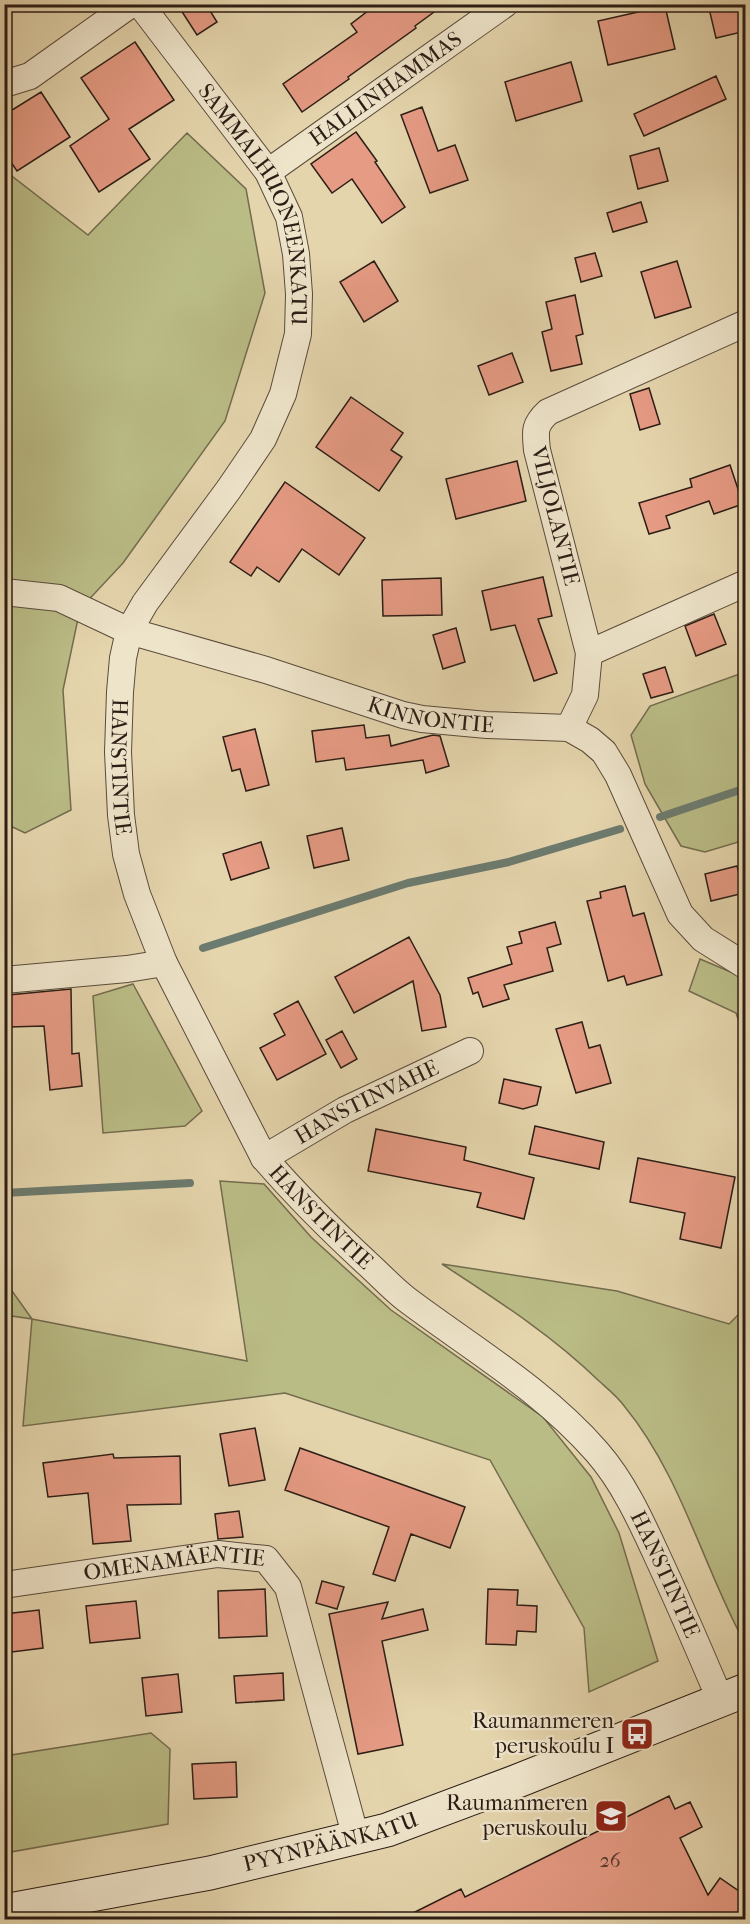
<svg xmlns="http://www.w3.org/2000/svg" width="750" height="1924" viewBox="0 0 750 1924" font-family="'IM FELL French Canon',serif">
	<rect width="100%" height="100%" fill="#e5d5ad"/>
	<filter id="stains"><feTurbulence type="fractalNoise" baseFrequency=".00333" numOctaves="4"/><feColorMatrix values="0 0 0 0 .2 0 0 0 0 .09 0 0 0 0 .02 0 0 0 .5 -.17"/></filter>
	<radialGradient id="worn" r=".72"><stop offset=".6" stop-color="#630" stop-opacity="0"/><stop offset="1" stop-color="#630" stop-opacity=".3"/></radialGradient>
	<path fill="#babc86" stroke="#736c4e" stroke-width="1.5" d="M187,133L246,189L265,293L225,421L123,563L80,609L63,690L71,810L25,833L4,823V170L88,235Z
		M745,672V840L705,852L681,846L645,784L631,735L650,706Z
		M700,959L745,978V1039L736,1013L689,991Z
		M133,984L202,1111L185,1126L103,1133L93,996Z
		M220,1181L264,1184L311,1237L391,1310L543,1417L591,1477L619,1533L658,1661L589,1692L584,1628L490,1460L285,1393L23,1426L32,1319L5,1315V1281L32,1319L247,1361Z
		M442,1264L617,1291L729,1324L745,1308V1632L740,1634C701,1559 679,1473 625,1407C618,1397 608,1389 599,1381C552,1335 497,1300 442,1264Z
		M151,1733L170,1749L168,1824L5,1853V1756Z"/>
	<g fill="none" stroke-linecap="round" stroke-linejoin="round">
		<path stroke="#6c7b6f" stroke-width="8" d="M660,817L746,788
			M203,948L408,883L509,862L620,829
			M4,1193L190,1183"/>
	</g>
	<path fill="#e69b84" stroke="#2c1d15" stroke-width="1.5" d="M177,4H206L217,22L197,35Z
		M377,4H445L415,26L416,28L348,77L349,79L302,112L283,84L357,32L351,24Z
		M708,4H746V31L716,38Z
		M665,6L675,49L608,65L598,21Z
		M135,42L174,100L129,129L150,159L99,192L70,146L109,119L81,78Z
		M571,62L582,101L516,121L505,82Z
		M716,76L726,99L644,136L634,114Z
		M41,92L70,137L17,171L4,152V115Z
		M422,107L438,151L455,145L468,180L430,193L401,115Z
		M356,132L377,161L375,162L405,207L382,223L352,179L332,193L311,164Z
		M659,148L668,181L638,189L630,156Z
		M641,202L647,222L613,232L607,213Z
		M595,253L602,276L581,282L575,258Z
		M374,261L398,301L364,322L340,282Z
		M677,261L691,307L655,318L641,272Z
		M575,295L583,334L576,336L582,364L551,371L542,332L552,329L546,302Z
		M512,353L523,382L489,395L478,366Z
		M649,388L660,424L640,430L630,394Z
		M351,397L403,433L391,450L402,457L379,491L316,447Z
		M517,461L526,501L456,519L446,479Z
		M730,465L743,504L714,514L709,501L666,516L670,528L649,534L639,503L692,487L690,479Z
		M285,482L365,538L339,575L302,549L279,582L257,567L251,576L230,562Z
		M543,577L552,616L538,619L557,673L534,681L515,625L491,630L482,591Z
		M441,578L442,615L383,616L382,580Z
		M714,614L726,644L696,656L685,626Z
		M456,628L465,662L443,669L433,635Z
		M665,667L673,692L651,698L643,674Z
		M364,725L366,738L389,735L391,746L433,735L440,736L449,766L426,773L423,760L346,770L344,758L316,762L312,731Z
		M255,729L269,785L246,791L240,769L232,771L223,737Z
		M342,828L349,860L314,868L307,836Z
		M261,842L269,868L231,880L223,854Z
		M737,866L744,893L711,901L705,874Z
		M625,886L633,916L644,913L662,975L627,985L624,976L608,981L587,901L601,898L600,892Z
		M555,922L561,944L547,948L553,971L504,985L509,999L483,1007L478,992L473,994L468,978L512,964L507,947L522,943L519,932Z
		M409,937L440,995L446,1027L422,1031L413,981L354,1013L335,977Z
		M71,989L72,1054L79,1053L82,1086L50,1090L44,1026L9,1027L8,995Z
		M298,1001L326,1054L277,1080L260,1048L285,1035L274,1014Z
		M582,1022L589,1048L600,1045L611,1083L576,1093L556,1029Z
		M342,1031L357,1059L341,1068L326,1040Z
		M504,1079L541,1087L537,1105L523,1109L499,1103Z
		M535,1126L604,1142L599,1169L529,1154Z
		M376,1129L466,1147L464,1160L534,1178L524,1219L477,1207L481,1193L368,1171Z
		M638,1158L735,1177L721,1248L680,1239L685,1213L630,1202Z
		M255,1428L265,1480L229,1486L220,1434Z
		M300,1448L465,1507L450,1548L411,1534L395,1581L373,1574L389,1527L285,1490Z
		M113,1454L114,1458L180,1456L181,1504L127,1505L131,1541L93,1544L88,1493L48,1497L43,1463Z
		M239,1511L243,1537L218,1539L215,1514Z
		M322,1581L344,1587L337,1609L316,1603Z
		M265,1589L267,1636L219,1638L218,1591Z
		M488,1589L518,1590L517,1605L537,1606L536,1632L517,1631L516,1645L486,1644Z
		M136,1601L140,1638L90,1643L86,1606Z
		M388,1602L382,1619L423,1609L428,1630L382,1641L403,1745L358,1754L329,1614Z
		M39,1610L43,1648L4,1653V1614Z
		M283,1673L284,1700L236,1703L234,1676Z
		M178,1674L182,1712L146,1716L142,1678Z
		M236,1762L237,1797L194,1799L192,1764Z
		M669,1796L675,1809L690,1802L702,1827L680,1838L708,1895L720,1878L746,1896V1920H399L461,1889L465,1897Z"/>
	<g fill="none" stroke-linecap="round" stroke-linejoin="round">
		<g stroke="#5a4b3b" stroke-width="28">
			<g id="minor">
				<path id="s1" d="M140,4L268,172L289,217L296,254L299,294L298,334L283,394L263,439L229,489L145,603L129,631L123,658L120,692L118,752L121,815L126,854L137,894L164,963L264,1158C296,1195 332,1231 369,1265C381,1276 393,1289 406,1299C471,1348 542,1389 597,1452C624,1483 641,1521 658,1558C680,1605 700,1652 720,1699"/>
				<path d="M4,84L30,76L131,4"/>
				<path id="s2" d="M268,172L505,4"/>
				<path id="s3" d="M4,592L59,598L129,631L266,670L403,715L422,719L487,725L569,728L590,740L604,752L618,775L680,914L703,939L746,966"/>
				<path d="M589,653L746,583"/>
				<path d="M569,728L585,695L589,653L537,450C535,431 534,425 548,412L746,323"/>
				<path d="M4,980L127,969L164,963"/>
				<path id="s4" d="M264,1158L345,1110L470,1051"/>
				<path id="s5" d="M4,1585L218,1554L266,1559L288,1587L356,1838"/>
			</g>
		</g>
		<g stroke="#2c1d15" stroke-width="35">
			<g id="secondary">
				<path id="s6" d="M4,1911L210,1873L387,1830L520,1780L746,1690"/>
			</g>
		</g>
		<use href="#minor" stroke="#eee4ca" stroke-width="26"/>
		<use href="#secondary" stroke="#eee4ca" stroke-width="33"/>
	</g>
	<defs>
		<g id="bus-square" transform="scale(1.725)"><rect x="-9" y="-9" width="18" height="18" rx="4" fill="#8f2418" stroke="#eee4ca"/><path d="M-5-6H5V4H4V6H2V4H-2V6H-4V4H-5ZM-3.5-4V0h7V-4ZM-3.5 1.2v1.5H-2V1.2ZM2 1.2v1.5H3.5V1.2Z" fill="#fff"/></g>
		<g id="school-square" transform="scale(1.725)"><rect x="-9" y="-9" width="18" height="18" rx="4" fill="#8f2418" stroke="#eee4ca"/><path d="M0-5L7-2L0 1L-7-2ZM-4 1L0 2.5L4 1V4Q0 6-4 4Z" fill="#fff"/></g>
	</defs>
	<g fill-rule="evenodd">
		<use href="#bus-square" x="637" y="1734"/>
		<use href="#school-square" x="611" y="1816"/>
	</g>
	<g text-anchor="middle" dominant-baseline="central" stroke-width="4.5" stroke-linejoin="round" paint-order="stroke">
		<g font-size="20" fill="#5a3c31">
			<text x="610" y="1860">26</text>
		</g>
		<g font-size="22" fill="#2c1d15" stroke="#eee4ca">
			<text stroke="none"><textPath href="#s2" startOffset="144">HALLINHAMMAS</textPath></text>
			<text stroke="none"><textPath href="#s1" startOffset="237">SAMMALHUONEENKATU</textPath></text>
			<text transform="translate(555 516) rotate(76)">VILJOLANTIE</text>
			<text stroke="none"><textPath href="#s3" startOffset="447">KINNONTIE</textPath></text>
			<text stroke="none"><textPath href="#s1" startOffset="861">HANSTINTIE</textPath></text>
			<text stroke="none"><textPath href="#s4" startOffset="117">HANSTINVAHE</textPath></text>
			<text stroke="none"><textPath href="#s1" startOffset="1365">HANSTINTIE</textPath></text>
			<text stroke="none"><textPath href="#s5" startOffset="172">OMENAMÄENTIE</textPath></text>
			<text stroke="none"><textPath href="#s1" startOffset="1869">HANSTINTIE</textPath></text>
			<text stroke="none"><textPath href="#s6" startOffset="334">PYYNPÄÄNKATU</textPath></text>
		</g>
		<g font-size="22" fill="#2c1d15" stroke="#eee4ca" text-anchor="end">
			<text x="614" y="1721">Raumanmeren<tspan x="614" dy="25">peruskoulu I</tspan></text>
			<text x="588" y="1803">Raumanmeren<tspan x="588" dy="25">peruskoulu</tspan></text>
		</g>
	</g>
	<rect width="750" height="1924" fill="none" stroke="#e5d5ad" stroke-width="24"/>
	<rect x="6" y="6" width="738" height="1912" fill="none" stroke="#2c1d15" stroke-width="3"/>
	<rect x="12" y="12" width="726" height="1900" fill="none" stroke="#2c1d15" stroke-width="1.5"/>
	<rect width="100%" height="100%" filter="url(#stains)"/>
	<rect width="100%" height="100%" fill="url(#worn)"/>
</svg>
